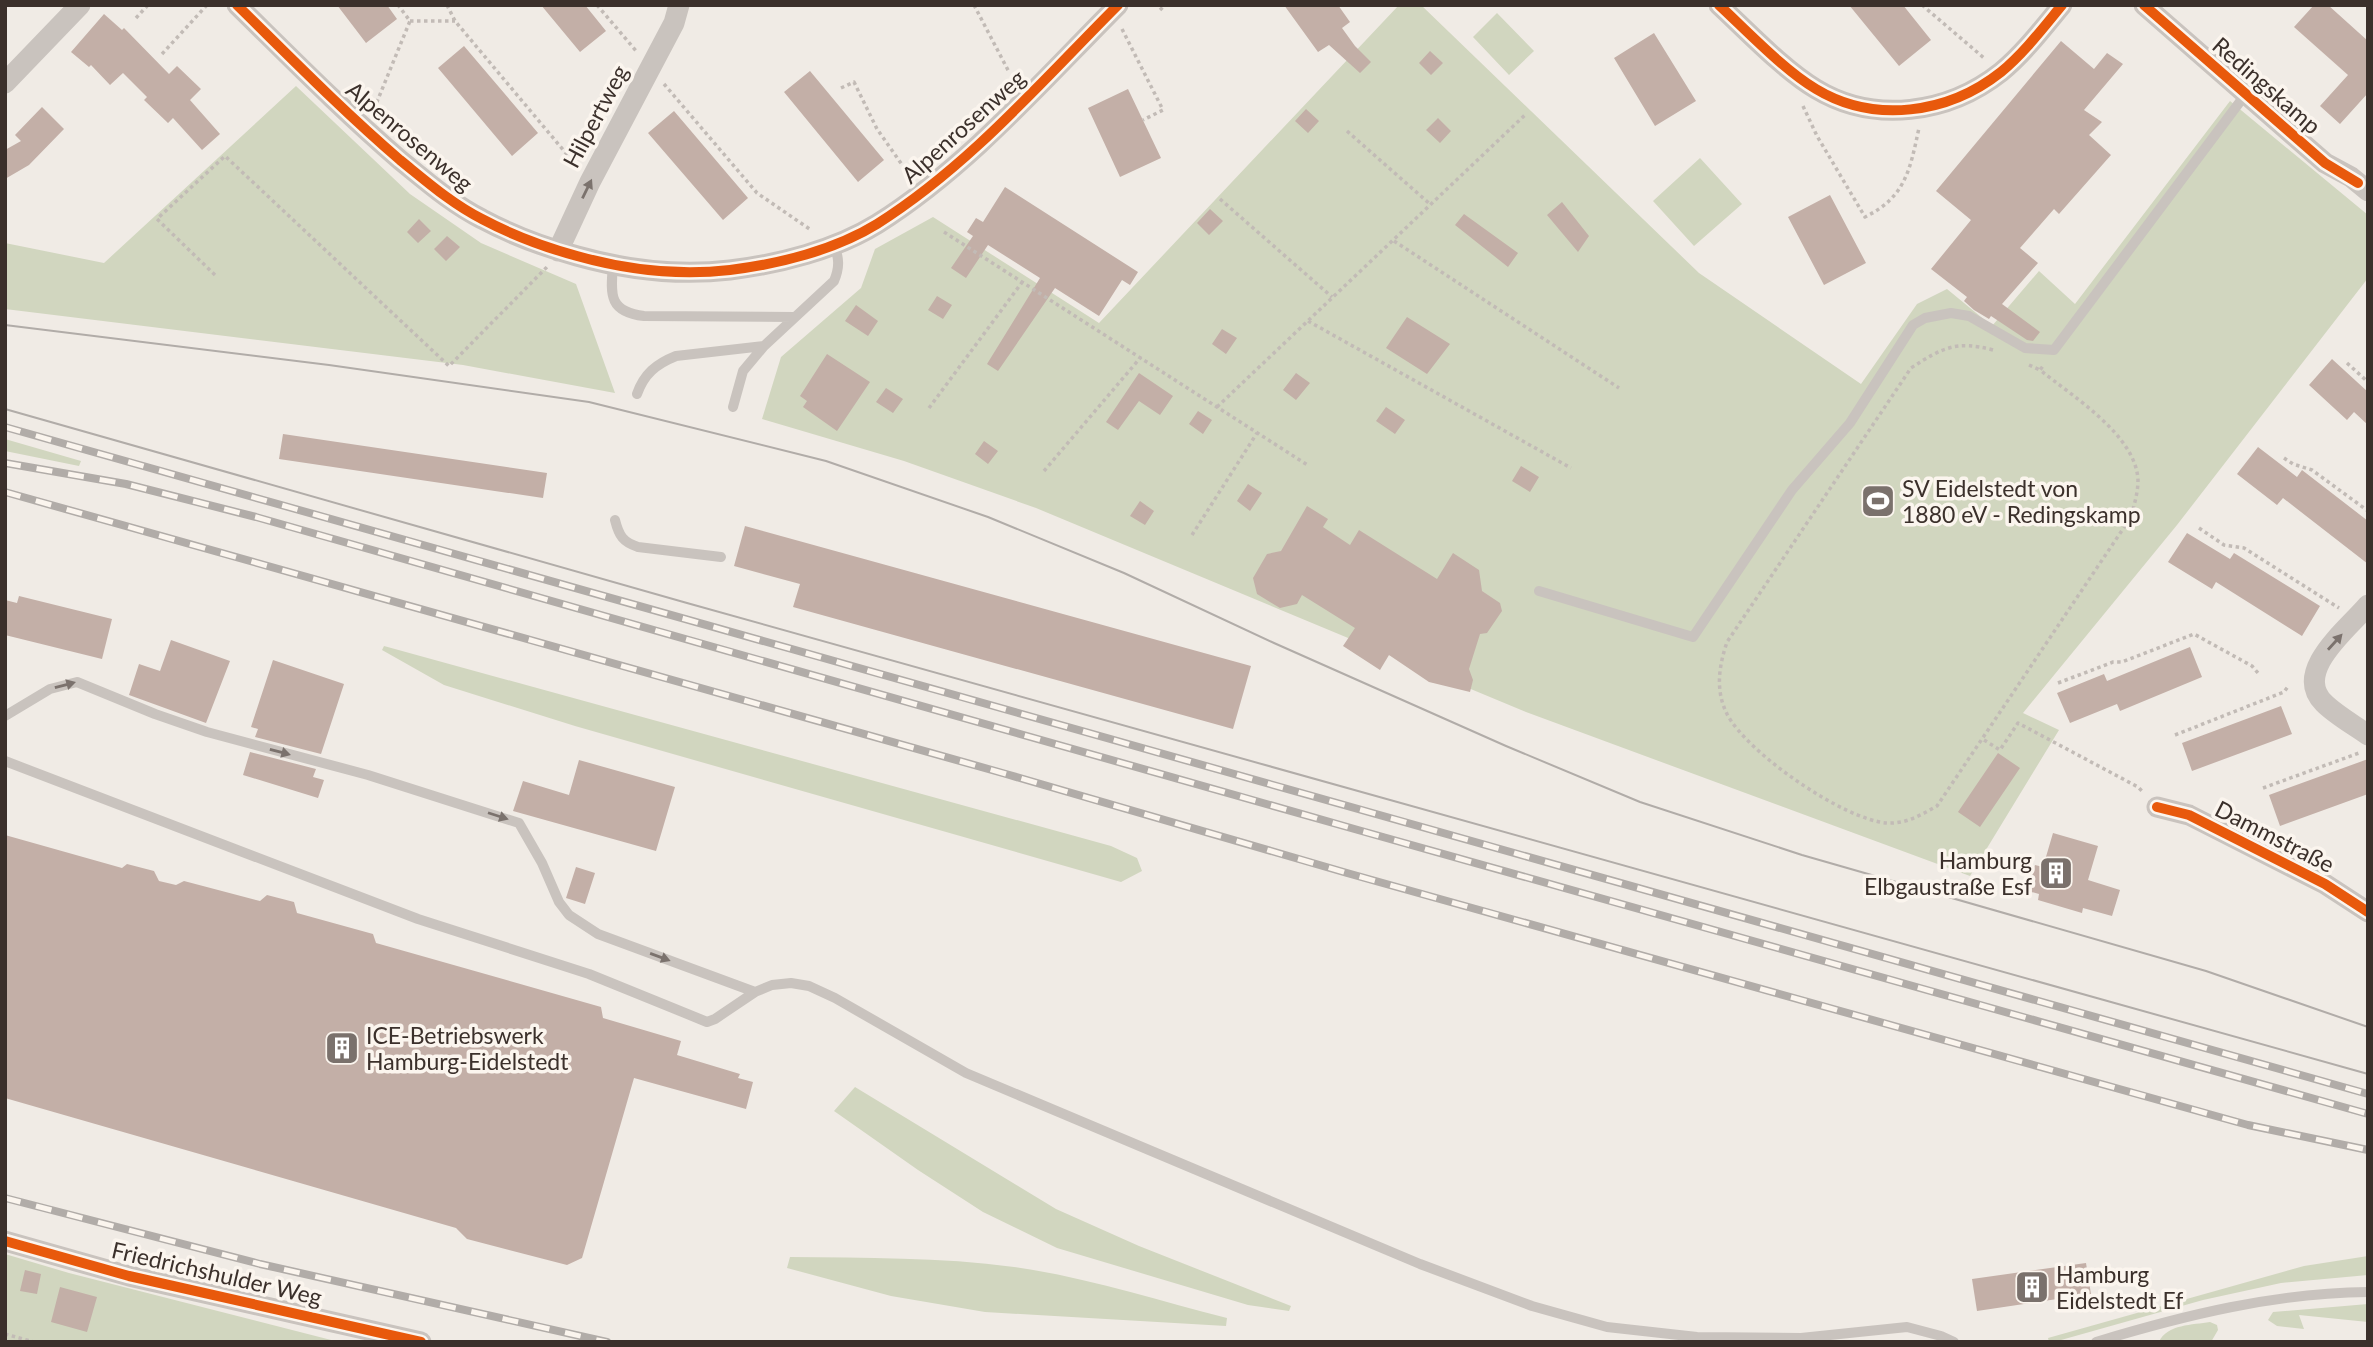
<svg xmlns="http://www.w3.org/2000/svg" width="2373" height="1347" viewBox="0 0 2373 1347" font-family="Lato,sans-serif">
	<rect width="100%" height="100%" fill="#f0ebe5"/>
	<path fill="#d1d6bf" d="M1399,5H1421L1699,273L1861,384L1917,304L1947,289L1992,326L2039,271L2075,304L2230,101L2368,215V278L2177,525L2023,713L2059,730L1970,876L1526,712L1036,508L904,461L762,419L781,357L861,288L875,249L933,217L1099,323Z
		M1497,13L1534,51L1509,75L1473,37Z
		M296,86L410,194L481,243L576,284L615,393L463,365L5,309V243L104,263Z
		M1700,158L1742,204L1694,246L1653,201Z
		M5,439L81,461L79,466L5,451Z
		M384,646L1111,846L1137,858L1142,871L1121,882L575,726L444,685L382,650Z
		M855,1087L1056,1209L1139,1246L1291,1306L1289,1311L1248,1305L1057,1248L983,1212L918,1170L834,1111Z
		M5,1254L69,1273L339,1342H5Z
		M2368,1256V1275L2281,1283L2203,1300L2054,1342H2049L2048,1338L2304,1266Z
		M790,1257C865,1258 940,1257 1014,1267C1086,1277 1156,1300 1227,1318L1226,1326L985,1312L891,1296L787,1268Z
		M2368,1304V1322L2299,1315L2304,1329L2277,1326L2268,1320L2273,1312Z
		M2210,1322L2217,1325L2218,1330L2211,1342H2159C2167,1324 2193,1325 2210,1322Z"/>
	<path fill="#c3afa7" d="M337,5H387L397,19L366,43Z
		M541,5H585L606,31L580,52Z
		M1284,5H1338L1350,22L1342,28L1355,46L1371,62L1360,73L1329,45L1318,52Z
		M1849,5H1903L1931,40L1899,66Z
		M2314,5H2328L2368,41V93L2340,124L2320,106L2348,75L2294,27Z
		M104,14L122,30L124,28L169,74L177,66L201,89L190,100L220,134L202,150L173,118L168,123L144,100L147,97L123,73L110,85L91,65L89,67L71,52Z
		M1654,33L1696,101L1655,126L1614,58Z
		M2061,41L2094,69L2107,53L2123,64L2084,110L2102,122L2089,135L2111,155L2059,214L2054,209L2020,248L2038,263L2002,304L2040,332L2033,341L2027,340L1991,316L1989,319L1974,310L1964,301L1967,297L1931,269L1971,220L1936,191Z
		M464,46L538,133L512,156L438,68Z
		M1430,51L1443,63L1431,75L1419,63Z
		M810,71L884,160L858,182L784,92Z
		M1128,89L1161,158L1120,177L1088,108Z
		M42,107L64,129L29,165L5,179V150L21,141L15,135Z
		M1306,109L1319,121L1308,133L1295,121Z
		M674,111L748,198L723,220L648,133Z
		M1438,118L1451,131L1440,143L1426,130Z
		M1005,187L1138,272L1130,285L1122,280L1099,316L1055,288L998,371L987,364L1040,278L988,245L966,278L951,268L973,236L967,232L976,218L983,222Z
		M1830,195L1866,263L1824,285L1788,217Z
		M1562,202L1589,236L1578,252L1547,215Z
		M1210,209L1223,221L1209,235L1197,223Z
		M1464,214L1518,253L1508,267L1455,225Z
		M419,219L431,231L418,243L407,232Z
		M447,236L460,247L446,261L434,249Z
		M937,296L952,305L943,319L928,310Z
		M856,305L878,321L868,336L845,321Z
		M1407,317L1450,344L1427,374L1386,348Z
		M1222,329L1237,338L1226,354L1212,344Z
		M827,354L870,382L837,431L803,407L807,401L800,396Z
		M2332,359L2368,392V425L2354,412L2347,420L2309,385Z
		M1139,373L1173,396L1160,415L1139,401L1118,430L1106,422Z
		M1296,373L1310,383L1296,400L1283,390Z
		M886,388L903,399L893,413L876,402Z
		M1386,407L1405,420L1395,434L1376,421Z
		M1198,411L1212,420L1203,434L1189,424Z
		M283,434L547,473L543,498L279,459Z
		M984,441L998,451L988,464L975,454Z
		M2258,447L2297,477L2302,470L2368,521V564L2283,498L2277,505L2237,474Z
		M1521,466L1539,477L1530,492L1512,481Z
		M1248,484L1262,493L1250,511L1237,501Z
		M1140,501L1154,511L1145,525L1130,516Z
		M1307,506L1328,519L1323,527L1350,545L1359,530L1437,579L1453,553L1479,570L1482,591L1500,603L1502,611L1487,633L1480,634L1469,669L1473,680L1470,692L1429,682L1389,655L1380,670L1343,646L1355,628L1302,595L1297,604L1280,608L1257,594L1253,578L1267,554L1281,551Z
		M745,526L1251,666L1233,729L793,607L800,584L734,566Z
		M2187,533L2230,559L2234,553L2320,606L2302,636L2216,582L2212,589L2168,562Z
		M19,596L112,619L102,659L5,635V600L17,603Z
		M171,640L230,661L206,723L129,695L139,664L160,671Z
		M2190,647L2202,677L2120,711L2117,704L2070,723L2057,693L2104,674L2107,681Z
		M273,660L344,684L321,754L255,737L258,729L251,727Z
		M2281,706L2292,734L2192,771L2182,743Z
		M250,752L316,769L313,777L324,780L318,798L243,775Z
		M1998,753L2020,768L1980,827L1958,812Z
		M2368,759V794L2280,826L2269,795Z
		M579,760L675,787L656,851L513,811L523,781L569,795Z
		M2053,833L2098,846L2088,880L2120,890L2112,916L2083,908L2082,913L2038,900L2039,894L2028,891L2035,865L2043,867Z
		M5,835L122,868L127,864L154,871L159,881L176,885L184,881L260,901L267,895L294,902L297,913L373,934L376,943L601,1007L603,1018L681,1041L677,1055L740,1074L738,1078L753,1082L746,1109L634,1078L582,1258L567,1265L467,1239L456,1228L5,1098Z
		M576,867L595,873L585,904L566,898Z
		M2086,1263L2091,1294L1977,1311L1972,1279Z
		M25,1270L41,1274L37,1294L20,1291Z
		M60,1287L97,1297L87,1332L51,1322Z"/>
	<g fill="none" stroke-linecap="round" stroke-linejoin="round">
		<path stroke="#c2bbb6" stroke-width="3.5" stroke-dasharray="3.5 3.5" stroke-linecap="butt" d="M447,5L455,21L575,164
			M597,5L637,52
			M974,5L1009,72
			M1922,5L1984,58
			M1160,10L1165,5
			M136,18L148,5
			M410,21H455
			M1122,29L1163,110L1143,120
			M162,54L207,5
			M664,84L757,193L811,230
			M841,88L854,82L877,129L910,176
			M1803,106L1817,136L1865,217C1906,197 1910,169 1919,128
			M374,109L410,21L398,5
			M1347,131L1431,205
			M1220,199L1332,297
			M944,232L1309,466
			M1394,241L1619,388
			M215,275L157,219L225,156L449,366L547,267
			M1308,321L1571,468
			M1993,350C1956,340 1942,348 1911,368L1727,642C1719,666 1715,690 1727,714C1747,753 1844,820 1887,823C1906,824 1921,815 1937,806L2131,517C2134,505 2138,493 2138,480C2136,435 2072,396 2040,370L2043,366
			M2347,363L2368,382
			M2029,365L2040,370
			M1217,407L1525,115
			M929,408L1023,281
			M2284,458L2293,464L2312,470L2368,511
			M1044,471L1141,357
			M2199,528L2224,545L2244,548L2339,608
			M1192,535L1257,433
			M2058,683L2113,662H2122L2194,634L2252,666L2258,673
			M2175,735L2284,692L2289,685
			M1984,740L2000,750L2018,723L2138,787L2144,793
			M2263,788L2359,753
			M5,1334L34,1342"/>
		<path stroke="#c9c3be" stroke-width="10" d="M613,266C610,296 610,312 644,316L794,317
			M637,394C644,374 656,364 676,356L764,346
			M733,407L743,371L764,346L834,281C840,267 839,258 834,244
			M615,520C619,536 623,542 638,547L721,557
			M1539,591L1693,637L1792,490L1850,423L1913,325L1925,318L1951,313L1969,316L2025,348L2054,350L2245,95
			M5,716L50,689L77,682L155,714L207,732L368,775L519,823L542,863L559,902L569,915L598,934L755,992
			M5,761L418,919L589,974L707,1022L715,1019L755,992L772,985L791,983L809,986L835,998L966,1073L1420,1264L1532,1306L1607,1327L1697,1337L1801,1338L1907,1327L1941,1336L1954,1342
			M2096,1342C2185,1315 2275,1293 2368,1292"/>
		<path stroke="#c9c3be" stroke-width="21" d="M237,5C290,57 343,111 400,160C426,181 452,204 482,219C512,235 544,247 577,256C627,270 678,276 730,270C779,264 835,250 877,224C969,166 1042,81 1118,5
			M1719,5C1747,31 1784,70 1816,89C1874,124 1948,114 2001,72C2024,53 2043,28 2062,5
			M2144,5L2325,163L2351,177L2368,191
			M5,83L80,5
			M558,251L590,182L674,23L679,5
			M2368,605C2349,628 2292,671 2324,703C2336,715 2354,725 2368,735
			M2157,807L2189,815L2325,884L2368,912
			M5,1241L129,1276L421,1342"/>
		<path stroke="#b1aca8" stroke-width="2" d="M5,325L329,365L589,402L826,461L988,517L1124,573L1274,643L1506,746L1640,802L1802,855L2206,971L2368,1027
			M5,409L687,603L2368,1074"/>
		<g stroke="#b1aca8" stroke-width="8">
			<path id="rail" d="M5,427L2368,1094
				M5,463L126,484L256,517L1358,830L2368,1114
				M5,492L1006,774L1347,873L2248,1125L2368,1150
				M5,1198L260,1264L607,1342"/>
		</g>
		<use href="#rail" stroke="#fbf5ee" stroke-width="5" stroke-dasharray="16" stroke-linecap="butt"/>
		<g stroke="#fbf5ee" stroke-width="15">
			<path id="cycleway" d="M237,5C290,57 343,111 400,160C426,181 452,204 482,219C512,235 544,247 577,256C627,270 678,276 730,270C779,264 835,250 877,224C969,166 1042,81 1118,5
				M1719,5C1747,31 1784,70 1816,89C1874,124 1948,114 2001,72C2024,53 2043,28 2062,5
				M2144,5L2325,163L2358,183
				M2157,807L2189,815L2325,884L2368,912
				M5,1241L129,1276L421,1342"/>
		</g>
		<use href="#cycleway" stroke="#e8590c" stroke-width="10"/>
	</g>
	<defs><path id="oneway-solid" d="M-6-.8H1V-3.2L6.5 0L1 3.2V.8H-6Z" transform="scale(1.75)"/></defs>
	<g fill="#7b726d">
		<use href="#oneway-solid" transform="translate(587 189) rotate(-64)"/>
		<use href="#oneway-solid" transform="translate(2335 642) rotate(-48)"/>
		<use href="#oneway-solid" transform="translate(65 685) rotate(-15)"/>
		<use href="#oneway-solid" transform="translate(280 752) rotate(15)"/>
		<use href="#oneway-solid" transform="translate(498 816) rotate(18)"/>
		<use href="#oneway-solid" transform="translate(660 957) rotate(20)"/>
	</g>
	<defs>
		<g id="stadium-square" transform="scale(1.75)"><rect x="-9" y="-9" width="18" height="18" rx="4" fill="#7a716c" stroke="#fbf5ee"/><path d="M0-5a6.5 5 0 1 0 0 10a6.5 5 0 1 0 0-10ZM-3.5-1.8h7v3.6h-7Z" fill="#fff"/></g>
		<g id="building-square" transform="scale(1.75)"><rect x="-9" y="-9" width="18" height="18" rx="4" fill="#7a716c" stroke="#fbf5ee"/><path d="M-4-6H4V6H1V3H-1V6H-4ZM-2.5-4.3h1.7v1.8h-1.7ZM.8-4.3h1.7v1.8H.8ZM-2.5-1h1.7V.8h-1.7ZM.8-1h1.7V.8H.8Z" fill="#fff"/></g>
	</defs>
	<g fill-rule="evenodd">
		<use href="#stadium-square" x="1878" y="501"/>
		<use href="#building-square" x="2056" y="873"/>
		<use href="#building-square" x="342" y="1048"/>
		<use href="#building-square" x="2032" y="1287"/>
	</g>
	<g text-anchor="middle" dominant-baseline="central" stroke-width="7" stroke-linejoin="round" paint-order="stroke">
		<g font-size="23" fill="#3b302b" stroke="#fbf5ee">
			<text transform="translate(2267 85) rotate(41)">Redingskamp</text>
			<text transform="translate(595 116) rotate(-62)">Hilpertweg</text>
			<text transform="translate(963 126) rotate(-42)">Alpenrosenweg</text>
			<text transform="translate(410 136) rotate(40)">Alpenrosenweg</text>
			<text transform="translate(2275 836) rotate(27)">Dammstraße</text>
			<text transform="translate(217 1273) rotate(13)">Friedrichshulder Weg</text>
		</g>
		<g font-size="23" fill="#3b302b" stroke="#fbf5ee" text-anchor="start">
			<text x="1902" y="488">SV Eidelstedt von<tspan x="1902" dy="26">1880 eV - Redingskamp</tspan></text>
			<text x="2032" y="860" text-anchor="end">Hamburg<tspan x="2032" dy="26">Elbgaustraße Esf</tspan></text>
			<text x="366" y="1035">ICE-Betriebswerk<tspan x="366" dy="26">Hamburg-Eidelstedt</tspan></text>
			<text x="2056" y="1274">Hamburg<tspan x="2056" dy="26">Eidelstedt Ef</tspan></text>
		</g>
	</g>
	<rect width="2373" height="1347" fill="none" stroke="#3b302b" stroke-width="14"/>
</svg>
